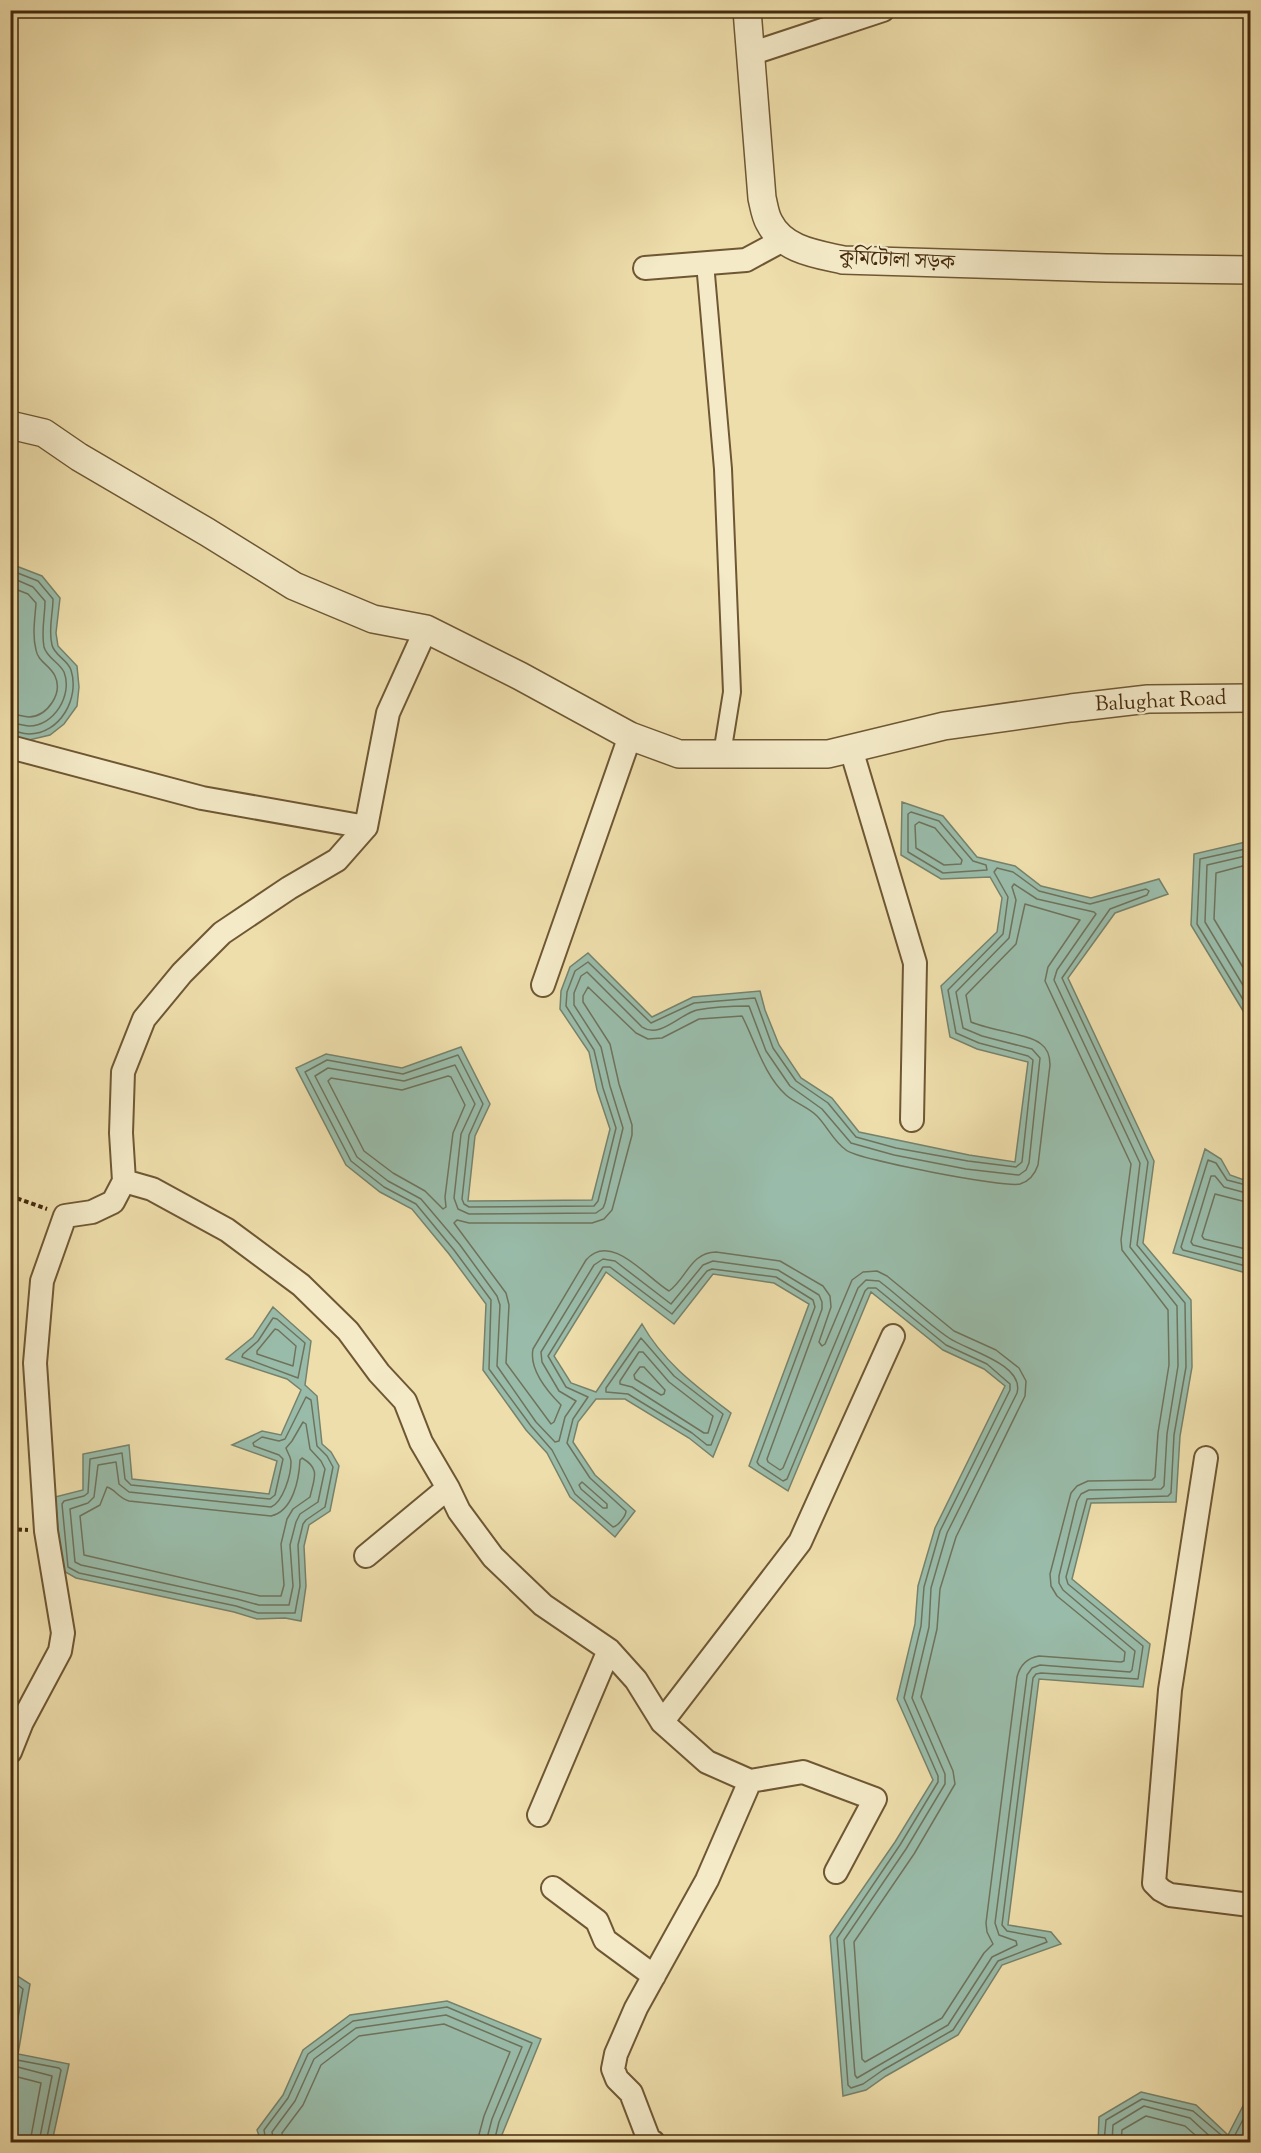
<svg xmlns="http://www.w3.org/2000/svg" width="1261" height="2153" viewBox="0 0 1261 2153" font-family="'Sorts Mill Goudy','Noto Serif Bengali',serif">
	<rect width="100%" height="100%" fill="#eedeab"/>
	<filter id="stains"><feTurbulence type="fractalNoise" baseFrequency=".00333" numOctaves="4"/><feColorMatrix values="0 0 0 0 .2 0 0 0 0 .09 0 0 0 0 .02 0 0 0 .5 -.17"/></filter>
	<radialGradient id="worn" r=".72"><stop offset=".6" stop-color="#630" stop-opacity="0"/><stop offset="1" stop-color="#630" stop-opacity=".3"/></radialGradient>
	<path fill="#99bcaa" stroke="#77826b" stroke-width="1.5" d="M11,564L42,576L60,598L56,633L58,646L77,666L79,687L77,706L64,724L50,735L29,740L11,736Z
		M902,802L943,816L977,857L1015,866L1041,886L1091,898L1159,879L1168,894L1115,913L1068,978L1154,1161L1143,1243L1191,1300L1192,1367L1180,1436L1176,1502L1091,1503L1072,1579L1150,1644L1143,1687L1039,1679L1008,1925L1051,1932L1061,1944L1002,1965L958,2035L886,2076L866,2090L843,2096L830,1936L895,1842L933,1780L897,1699L915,1624L918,1586L935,1528L1005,1386L984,1369L943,1350L871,1292L788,1491L749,1466L809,1304L774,1283L713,1274L674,1324L606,1272L554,1356L571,1383L596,1392L642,1324C664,1363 696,1386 731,1413L713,1457L689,1438L625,1399H596L578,1422L573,1442L595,1475L635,1511L615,1537L570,1497L547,1453L526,1430L483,1370L486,1304L449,1254L412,1209L380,1192L346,1165L296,1068L326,1054L402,1068L461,1047L490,1104L475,1136L468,1201L592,1200L610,1129L597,1090L589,1052L560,1009L561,991L570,967L588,953L652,1017L693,997L760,991L765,1010L779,1045L801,1078L832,1098L859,1132L969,1155L1015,1162L1028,1062L977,1049L950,1037L941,986L997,932L1002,898L990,877L941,879L901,855Z
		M1250,841V1059L1245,1014L1191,925L1194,854Z
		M1205,1149L1221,1159L1230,1175L1250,1182V1274L1173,1253Z
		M273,1307L311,1341L305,1385L317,1396L322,1444L331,1452L339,1466L330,1511L309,1525L304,1546L306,1586L301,1621L285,1618L257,1619L234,1612L76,1578L62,1570L55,1497L83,1490V1454L129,1445L132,1479L269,1494L277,1461L232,1445L262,1431L281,1435L301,1390L287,1379L226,1359L253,1337Z
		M11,1972L30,1984L18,2054L69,2064L52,2142H11Z
		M447,2001L541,2039L499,2142H261L257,2130L283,2095L303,2050L350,2015Z
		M1141,2092L1196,2105L1228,2135L1246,2100L1250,2101V2142H1098L1099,2117Z"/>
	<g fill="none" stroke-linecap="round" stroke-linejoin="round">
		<path stroke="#6f735c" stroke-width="1.5" d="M10,570L38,581L53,599C53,614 48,629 52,645C54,655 68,660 71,670C80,698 60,734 29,734C23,734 16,731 10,730
			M10,577L33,587L45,601C45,616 41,631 44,647C47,658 59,662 64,672C73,695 54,726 29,726C23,726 17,723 10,723
			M10,587L28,594L36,603C35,619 32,634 36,650C38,662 50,665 55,676C63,693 48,716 29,717C23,717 17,714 10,714
			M911,812L939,821L973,861L986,865L987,870L943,873L908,852V814Z
			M919,822L935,828L962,860L961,864L944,865L916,848L915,825Z
			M1250,848L1200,859L1197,924L1250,1011
			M1250,855L1207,865L1205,922L1250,997
			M1250,864L1216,873L1214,919L1250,979
			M997,868L1013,872L1039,891L1090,904L1146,889L1149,891L1147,895L1110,909L1062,978L1148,1162L1137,1245L1185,1303L1186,1367L1174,1435L1171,1493L1168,1496L1087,1499L1066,1577L1068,1584L1143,1646L1138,1679L1041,1673L1036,1674L1033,1678L1002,1925L1007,1931L1045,1938L1047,1942L998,1961L953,2030L883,2070L863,2084L851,2088L848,2085L837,1938L900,1845L938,1782V1776L904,1698L921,1626L924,1587L940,1531L1010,1390V1384L987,1364L946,1345L876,1288H868L865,1291L787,1479L783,1481L759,1465L757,1462L815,1307L813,1300L776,1277L712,1269L707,1271L672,1314L610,1267H603L548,1356L566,1387L588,1397L573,1419L567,1443L590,1478L626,1511C626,1516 618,1526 613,1527L575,1494L552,1450L531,1426L489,1369L491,1300L454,1250L416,1204L384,1187L351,1161L305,1072L327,1060L403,1074L458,1055L483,1104L469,1135L462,1199L464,1204L469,1207L594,1206L598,1201L616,1128L603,1088L594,1050L566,1006L567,992L575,971L588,962L651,1023L694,1003L755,998L773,1048L796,1081L828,1103L856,1137L896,1148L968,1161L1016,1167L1022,1162L1033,1060L1028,1056L979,1043L956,1033L948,990L1003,934L1008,897L994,872Z
			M1014,884L1037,899L1094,912L1096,914L1057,970L1054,980L1140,1163L1130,1247L1177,1306L1178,1366L1167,1434L1164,1486L1161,1489L1089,1490L1081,1494L1077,1501L1059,1576V1583L1063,1590L1135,1651L1132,1670L1130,1672L1040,1665L1032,1668L1027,1675L995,1923L999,1935L1016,1941L1017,1945L992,1957L948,2025L857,2078L855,2075L844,1940L906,1849L945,1784V1774L912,1698L929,1627L931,1588L947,1533L1017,1393C1025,1364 966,1350 949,1338C924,1321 903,1299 879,1281L866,1280L858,1288L783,1468L780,1470L768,1462L767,1459L822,1309V1302L819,1295L778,1270L713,1261L703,1265L671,1304L615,1261L603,1259L594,1265L541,1352L542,1362L559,1391L576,1401L565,1417L559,1441L555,1442L536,1422L497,1366L500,1305L497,1296L460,1245L421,1199L388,1181L357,1157L315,1076L328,1068L404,1081L455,1065L475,1104L461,1134L454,1198L458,1209L469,1214L596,1213L603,1208L605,1203L623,1128L610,1086L601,1047L574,1005V993L581,976L587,972L642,1027C660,1039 680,1014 697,1010C713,1007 734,1006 749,1006L766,1051L790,1086L822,1109L851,1143L894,1155L966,1169L1019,1175L1026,1170L1029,1163L1040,1058L1032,1049L982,1036L963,1028L956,992L1009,938L1016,900L1012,887Z
			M1025,904L1080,920L1048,967L1045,981L1131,1164L1121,1240L1122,1250L1168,1310L1169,1365L1158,1433L1155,1477L1152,1480L1088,1481L1077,1486L1071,1493L1050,1574L1051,1586L1057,1596L1125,1652L1124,1661L1121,1662L1039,1656C1027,1658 1020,1665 1017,1677L986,1923L987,1932L993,1944L984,1953L942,2018L865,2062L862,2059L854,1942L914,1854L955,1784L953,1771L921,1697L937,1629L940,1589L956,1537L1025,1396L1026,1381L1019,1368L996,1350L954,1331L887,1276L877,1271L863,1272L852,1280L825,1344L822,1346L819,1342L831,1307L830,1296L823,1286L780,1261L716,1252C691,1252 686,1279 669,1291C647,1278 611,1231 586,1260L533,1349C529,1369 548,1392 561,1405L554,1422L551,1424L506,1363L509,1305L506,1293L454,1223L457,1220L469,1223H592L604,1219L612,1210L632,1135V1125L619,1084L610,1044L583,1002V996L588,987L636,1033L648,1039L662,1038L699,1019L742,1016C755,1041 764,1075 786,1095C795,1103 808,1107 817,1116C827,1126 834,1142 846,1150C859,1160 1005,1188 1020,1184C1030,1181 1035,1174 1038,1165L1050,1065C1050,1057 1048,1049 1041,1044C1029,1034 989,1030 971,1022L966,995L1016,944Z
			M448,1076L451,1077L465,1105L453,1133L445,1197L446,1207L443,1209L425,1191L393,1173L364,1151L328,1081L331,1078L402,1090Z
			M1250,1186L1227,1180L1216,1163L1208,1160L1181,1247L1183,1250L1250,1267
			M1250,1194L1224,1187L1215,1176H1211L1191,1242L1193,1245L1250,1260
			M1250,1203L1215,1194L1202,1236L1204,1239L1250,1250
			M273,1318L277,1319L305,1343L298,1378L242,1357L243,1354L258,1341Z
			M275,1329L278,1330L296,1346L293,1366L257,1354V1351Z
			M641,1338L674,1376L723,1414L711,1445H707L692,1433L628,1394L606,1392V1388Z
			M643,1352L669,1382L713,1416L708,1433H704L632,1387L620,1384V1381L639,1352Z
			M640,1367H644L665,1390L664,1394L661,1395L635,1379L634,1375Z
			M306,1397L311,1400L317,1446L327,1456L333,1467L325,1507L306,1520L303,1524L298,1545L300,1586L295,1613H258L236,1606L79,1573L68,1567L62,1504L64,1501L84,1496L88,1493L90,1459L122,1453L125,1479L131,1485L270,1499L275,1495L283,1459L279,1455L254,1446L253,1443L262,1437L279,1441L285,1439Z
			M303,1422L306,1424L310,1449L321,1461L325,1469L318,1502L300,1514L296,1522L290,1545L293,1586L289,1605H259L237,1599L81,1565L75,1562L70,1509L88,1503L94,1497L98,1465L116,1462L119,1484L129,1492L271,1507C283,1502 291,1475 291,1462C291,1457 287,1452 286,1448L292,1441Z
			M302,1458C321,1469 314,1478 310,1497L293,1509L287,1519L281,1544L284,1585L281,1596H260L84,1555L80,1516L100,1505L107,1487C115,1489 118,1498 129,1501L271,1516C293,1511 299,1480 300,1460Z
			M582,1482L607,1504V1508H603L581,1489L579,1485Z
			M10,1979L23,1989L12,2052L13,2057L17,2060L59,2068L61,2070L46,2142
			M10,2065L52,2076L39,2142
			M10,2075L41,2083L30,2142
			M266,2142L264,2130L288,2098L308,2054L353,2021L447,2007L532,2043L499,2122L494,2142
			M274,2142L272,2132L295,2101L314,2059L356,2028L446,2015L522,2047L492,2119L486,2142
			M283,2142L282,2133L303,2105L321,2065L359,2036L444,2024L510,2052L484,2116L477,2142
			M1104,2142L1106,2120L1142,2099L1193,2111L1227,2140L1234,2137L1250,2106
			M1112,2142L1113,2125L1144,2106L1190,2118L1216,2142
			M1121,2142L1122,2130L1146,2116L1185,2126L1203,2142"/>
		<g stroke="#6f5734" stroke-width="20">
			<path id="pedestrian" d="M705,263L723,469L732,692L722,754"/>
		</g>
		<g stroke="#6f5734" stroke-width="26">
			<path id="minor" d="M750,54L883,10
				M645,268L746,260L783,240
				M426,629L388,713L366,827L337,860L289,888L222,933L182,973L144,1019L123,1072L121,1133L124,1181L152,1189L227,1230L301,1285L348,1331L379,1373L405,1401L421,1442L448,1488L459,1511L493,1557L543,1605L609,1650L636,1680L662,1722L707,1762L750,1781L803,1772L875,1799L836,1872
				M10,747L202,798L366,827
				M851,749L915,963L912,1120
				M543,985L630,736
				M1206,1458L1170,1690L1154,1883L1161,1890L1170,1895L1250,1905
				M366,1556L448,1488
				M662,1722L800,1542L893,1336
				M10,1752L22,1722L60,1651L63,1633L46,1531L35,1363L42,1281L65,1216L92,1212L113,1202L124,1181
				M539,1815L609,1650
				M553,1888L597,1921L605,1940L654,1976
				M653,2142L649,2140L631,2093L617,2079L613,2069L616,2054L636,2008L707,1880L750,1781"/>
		</g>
		<g stroke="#6f5734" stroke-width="30">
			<path id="tertiary" d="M747,10L762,198C764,206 765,215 769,222C783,250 816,254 843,260L1106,268L1250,270
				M10,425L44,433L79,457L207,532L294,586L373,619L426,629L520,676L630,736L679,754H828L944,726L1071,708L1148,699L1250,698"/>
		</g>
		<path stroke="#452a0d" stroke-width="4" stroke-dasharray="4.5 3" stroke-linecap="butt" d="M10,1196L47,1209
			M10,1529L28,1530"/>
		<use href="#pedestrian" stroke="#f4eac8" stroke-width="16"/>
		<use href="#minor" stroke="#f4eac8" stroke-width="22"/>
		<use href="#tertiary" stroke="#f4eac8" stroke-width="27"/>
	</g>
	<g text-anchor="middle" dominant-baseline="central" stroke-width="4.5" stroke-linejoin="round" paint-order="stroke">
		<g font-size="21" fill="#452a0d" stroke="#f4eac8">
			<text transform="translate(897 261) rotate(3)">কুর্মিটোলা সড়ক</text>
			<text transform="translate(1161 702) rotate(-3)">Balughat Road</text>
		</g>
	</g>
	<rect width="1261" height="2153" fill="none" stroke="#eedeab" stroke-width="36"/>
	<rect x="12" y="12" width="1237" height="2129" fill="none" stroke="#452a0d" stroke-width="3"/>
	<rect x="18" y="18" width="1225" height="2117" fill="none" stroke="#452a0d" stroke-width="1.5"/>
	<rect width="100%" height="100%" filter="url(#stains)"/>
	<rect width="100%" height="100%" fill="url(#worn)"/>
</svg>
